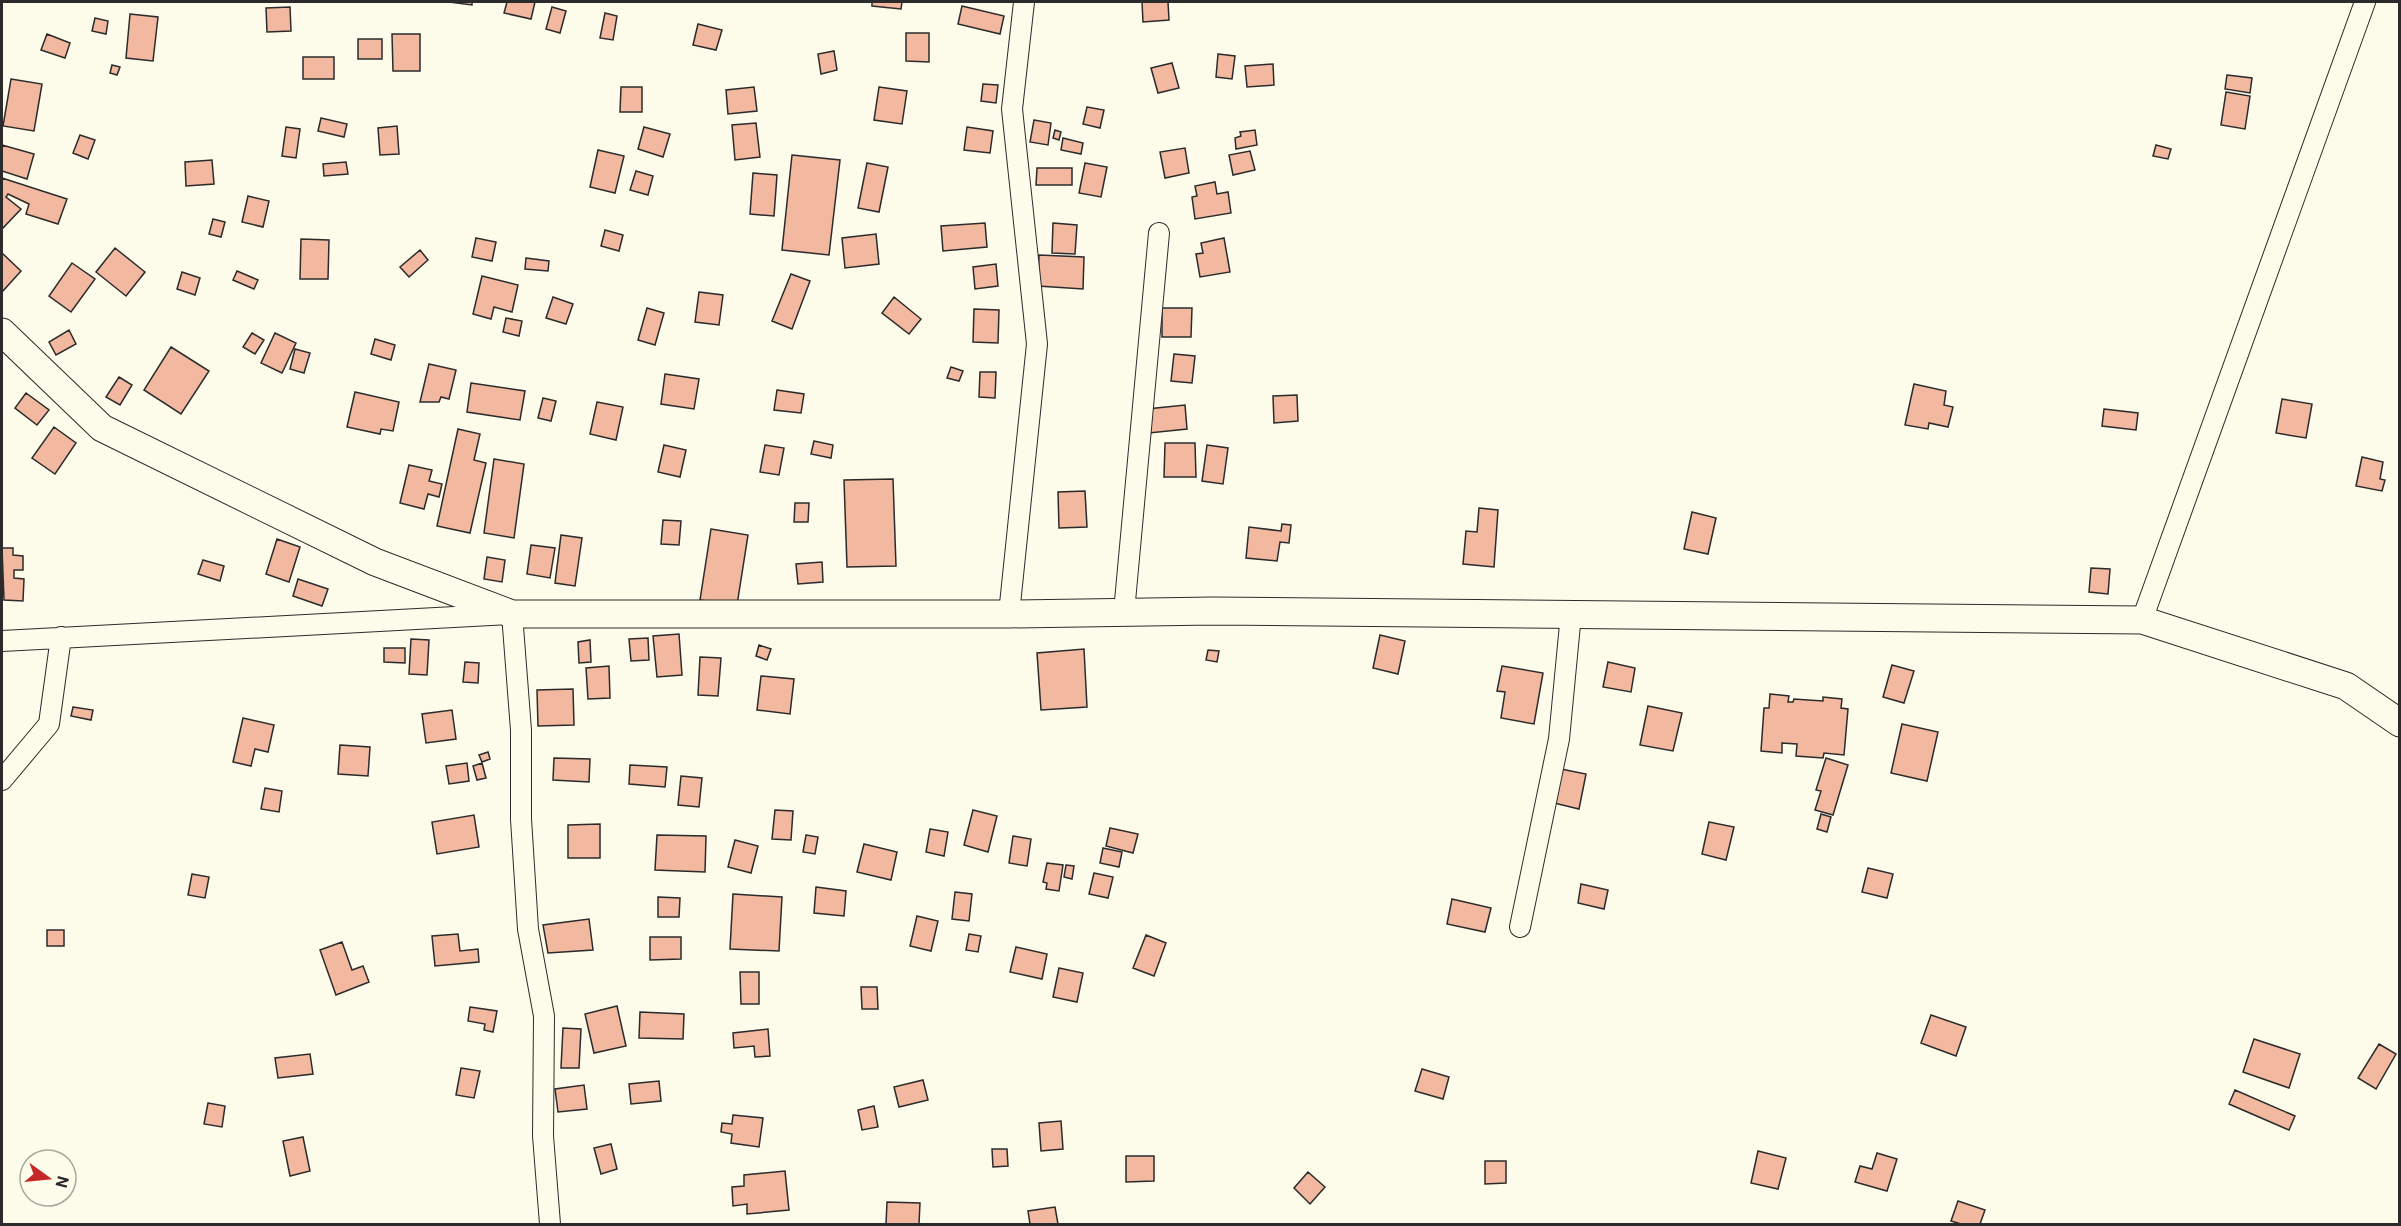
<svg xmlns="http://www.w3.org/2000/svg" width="2401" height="1226" viewBox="0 0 2401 1226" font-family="Roboto,sans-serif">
	<rect width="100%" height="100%" fill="#fdfbea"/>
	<path fill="#f2b8a0" stroke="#2b2b2b" stroke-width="1.5" d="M449,2H472V5Z
		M507,2H535L531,19L504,13Z
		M872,2H902L901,9L872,6Z
		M1142,2H1168L1169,20L1143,22Z
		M962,6L1004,16L1000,34L958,24Z
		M290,7L291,31L267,32L266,8Z
		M552,7L566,11L560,33L546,29Z
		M605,13L617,16L613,40L600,38Z
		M130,14L158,17L153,61L126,58Z
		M95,18L108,21L106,34L92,31Z
		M698,24L722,30L716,50L693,45Z
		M906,33H929V62L906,61Z
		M47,34L70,43L65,58L41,50Z
		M392,34H420V71H393Z
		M358,39H382V59H358Z
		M834,51L837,70L821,74L818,54Z
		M1218,54L1235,56L1232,79L1216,77Z
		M303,57H334V79H303Z
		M1172,63L1179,88L1158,93L1151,68Z
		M1273,64L1274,85L1247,87L1245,66Z
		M112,65L120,67L117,75L110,73Z
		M2227,75L2252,78L2250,93L2225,89Z
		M11,79L42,84L34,131L3,126Z
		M983,84L998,85L996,103L981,101Z
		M621,87H642V112H620Z
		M754,87L757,111L728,114L726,90Z
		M879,87L907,91L902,124L874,120Z
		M2226,92L2250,96L2245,129L2221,125Z
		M1087,107L1104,110L1100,128L1083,124Z
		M321,118L347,124L344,137L318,131Z
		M1034,120L1051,123L1048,145L1030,142Z
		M756,123L760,157L735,160L732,125Z
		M397,126L399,154L380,155L378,128Z
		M286,127L300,129L296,158L282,156Z
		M644,127L670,134L663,157L638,149Z
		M967,127L993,131L990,153L964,150Z
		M1055,130L1061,132L1059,140L1053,138Z
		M1255,130L1257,145L1236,149L1235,138L1241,136L1240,132Z
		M80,135L95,140L88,159L73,153Z
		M1063,138L1083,143L1081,154L1061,150Z
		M2,145L34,154L27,179L2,171Z
		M2156,145L2171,149L2168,159L2153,156Z
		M1185,148L1189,173L1165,178L1160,152Z
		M598,150L624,156L615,193L590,187Z
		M1250,151L1255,170L1233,175L1229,155Z
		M792,155L840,160L829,255L782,250Z
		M212,160L214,184L186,186L185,162Z
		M346,162L348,174L324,176L323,164Z
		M867,163L888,167L879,212L858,208Z
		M1085,163L1107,167L1101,197L1079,193Z
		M1037,168H1072V185H1036Z
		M636,171L653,176L648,195L630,190Z
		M753,173L777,175L774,216L750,214Z
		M2,178L67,199L58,224L26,214L29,204L8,194L6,197L21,209L2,229Z
		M1215,182L1217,194L1228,192L1231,213L1195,219L1192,197L1197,196L1195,186Z
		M248,196L269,201L263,227L242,222Z
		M213,219L225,222L221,237L209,234Z
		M985,223L987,247L943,251L941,226Z
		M1053,223L1077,225L1075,254L1052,253Z
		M605,230L623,235L619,251L601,246Z
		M876,234L879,264L845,268L842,238Z
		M476,238L496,242L492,261L472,257Z
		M1224,238L1230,272L1200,277L1196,254L1203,253L1201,243Z
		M301,239L329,240L328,279H300Z
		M115,248L145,272L126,296L96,272Z
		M420,250L428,260L409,277L400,267Z
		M2,253L21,271L2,292Z
		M1039,255L1084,257L1083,289L1038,286Z
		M526,258L549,261L548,271L525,269Z
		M72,263L95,279L71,312L49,296Z
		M996,264L998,286L975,289L973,267Z
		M237,271L258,280L254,289L233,280Z
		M182,272L200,278L195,295L177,289Z
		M791,274L810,281L792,329L772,321Z
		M482,276L518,285L512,312L494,307L491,319L473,314Z
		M699,292L723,295L719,325L695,322Z
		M553,297L573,304L566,324L546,318Z
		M894,297L921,319L909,334L882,313Z
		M647,308L664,313L655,345L638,340Z
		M1162,308H1192L1191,337H1162Z
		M974,309L999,310L998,343L973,342Z
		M506,318L522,321L519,336L503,332Z
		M69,330L76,344L56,355L49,342Z
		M252,333L264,340L255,354L243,347Z
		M275,333L296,343L282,373L261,363Z
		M375,339L395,345L391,360L371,354Z
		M171,347L209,371L181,414L144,390Z
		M295,349L310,353L304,373L290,369Z
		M1174,354L1195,356L1192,383L1171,381Z
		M429,364L456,370L449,399L441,397L439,402H420Z
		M951,367L963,371L959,381L947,378Z
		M980,372H996L995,398L979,397Z
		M665,374L699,379L694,409L661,404Z
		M119,377L132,385L120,405L106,397Z
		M471,383L525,391L520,420L467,412Z
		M1914,384L1946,391L1944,405L1953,407L1948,427L1929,423L1928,429L1905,425Z
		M777,390L804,394L801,413L774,410Z
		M355,392L399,402L393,431L381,429L380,434L347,427Z
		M26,393L49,410L37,425L15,408Z
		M1297,395L1298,421L1274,423L1273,396Z
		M543,398L556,401L551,421L538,418Z
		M2282,399L2312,404L2306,438L2276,433Z
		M597,402L623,407L616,440L590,434Z
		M1185,405L1187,429L1149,433L1147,409Z
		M2104,409L2138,413L2136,430L2102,426Z
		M54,427L76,443L55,474L32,458Z
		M458,429L480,434L474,460L486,463L470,533L437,526Z
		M814,441L833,445L831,458L811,454Z
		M1165,443H1195L1196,477H1164Z
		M664,445L686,450L680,477L658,472Z
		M765,445L784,448L779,475L760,472Z
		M1207,445L1228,448L1223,484L1202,481Z
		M2362,457L2383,462L2380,479L2385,480L2382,491L2356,486Z
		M494,459L524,464L514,538L484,533Z
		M409,465L432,470L429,481L442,484L439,497L428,494L424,509L400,503Z
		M893,479L896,566L847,567L844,480Z
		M1085,491L1087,527L1059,528L1058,492Z
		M795,503H809L808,522H794Z
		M1479,508L1498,510L1494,567L1463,564L1466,531L1477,532Z
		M1692,512L1716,518L1708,554L1684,549Z
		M663,520L681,521L679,545L661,544Z
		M1282,524L1291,525L1289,543L1280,542L1277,561L1246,558L1249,527L1281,531Z
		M711,529L748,535L737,605L700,600Z
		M561,535L582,538L575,586L555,583Z
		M277,539L300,547L289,582L266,574Z
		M531,545L555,548L550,578L527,574Z
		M2,548H13V555L23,556V570H14V578L24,579L23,601L4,600Z
		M487,557L505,560L502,582L484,579Z
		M203,560L224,566L220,581L198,574Z
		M822,562L823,582L798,584L796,564Z
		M2091,568L2110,569L2108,594L2089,592Z
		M298,579L328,589L322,606L293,596Z
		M679,634L682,675L657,677L653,636Z
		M1380,635L1405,641L1398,674L1373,668Z
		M648,638L649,660L631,661L629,639Z
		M411,639L429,640L427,675L409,674Z
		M590,640L591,662L579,663L578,642Z
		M759,645L771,649L767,660L756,656Z
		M384,648H405V663L384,662Z
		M1084,649L1087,707L1041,710L1037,653Z
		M1208,650L1219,651L1217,662L1206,660Z
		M700,657L721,658L718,696L698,695Z
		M465,662L479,663L478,683L463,682Z
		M1608,662L1635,668L1631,692L1603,687Z
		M1892,665L1914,671L1904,703L1883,697Z
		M609,666L610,698L588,699L586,668Z
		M1502,666L1543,673L1534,724L1501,718L1505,692L1497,691Z
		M761,676L794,679L790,714L757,710Z
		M573,689L574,725L538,726L537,690Z
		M1770,694L1789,696L1788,702H1793L1794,699L1823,701V697L1842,699L1841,708L1848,709L1844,755L1824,753L1823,758L1796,756L1797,744L1782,743V753L1761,751L1764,708H1769Z
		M1648,706L1682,713L1673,751L1640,745Z
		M73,707L93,710L91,720L71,716Z
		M452,710L456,739L426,743L422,714Z
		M243,718L274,725L268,752L255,749L251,766L233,762Z
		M1902,724L1938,732L1927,781L1891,773Z
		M340,745L370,747L368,776L338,774Z
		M488,752L490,759L482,762L479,755Z
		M554,758L590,759L589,782L553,780Z
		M1826,758L1848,765L1833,815L1815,810L1821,791L1816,790Z
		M467,763L469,781L449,784L446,766Z
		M482,763L486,778L477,780L473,766Z
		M630,765L667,767L665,787L629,784Z
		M1561,769L1586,774L1579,809L1554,803Z
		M681,776L702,778L699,807L678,805Z
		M265,788L282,791L279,812L261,809Z
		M775,810L793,811L791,840L772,839Z
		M973,810L997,816L988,852L964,845Z
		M1821,814L1831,817L1827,832L1817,829Z
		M474,815L479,847L437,854L432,822Z
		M1709,822L1734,827L1726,860L1702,854Z
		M600,824V858H568V825Z
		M1110,828L1138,834L1133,853L1106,846Z
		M930,829L948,832L944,856L926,852Z
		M657,835L706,836L705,872L655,870Z
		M806,835L818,837L815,854L803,852Z
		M1013,836L1031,839L1027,866L1009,863Z
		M735,840L758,846L751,873L728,867Z
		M864,844L897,852L891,880L857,872Z
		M1103,848L1122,852L1119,867L1100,863Z
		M1047,863L1063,865L1059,891L1046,889L1047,883L1043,882Z
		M1066,865L1074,866L1072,879L1064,877Z
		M1868,868L1893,874L1887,898L1862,892Z
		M1094,873L1113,877L1108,898L1089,894Z
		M192,874L209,877L205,898L188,895Z
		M1581,884L1608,890L1604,909L1578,903Z
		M816,887L846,891L844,916L814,913Z
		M955,892L972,894L969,921L952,919Z
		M733,894L782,897L779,951L730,949Z
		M658,897L680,898L679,917H658Z
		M1452,899L1491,908L1485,932L1447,924Z
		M917,916L938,921L931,951L910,946Z
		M589,919L593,950L548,953L543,925Z
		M47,930H64V946H47Z
		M458,934L460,951L478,949L479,962L435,966L432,936Z
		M969,934L981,936L978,952L966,950Z
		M1146,935L1166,943L1154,976L1133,968Z
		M650,937H681V959L650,960Z
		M342,942L352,970L363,966L369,982L336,995L320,950Z
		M1016,947L1047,954L1042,979L1010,972Z
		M1059,968L1083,973L1077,1002L1053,997Z
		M740,972H759V1004H741Z
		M861,987H877L878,1009H862Z
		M617,1006L626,1046L594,1053L585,1014Z
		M470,1007L497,1011L493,1032L484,1030L485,1024L468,1021Z
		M640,1012L684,1014L683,1039L639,1038Z
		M1931,1015L1966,1027L1956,1056L1921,1043Z
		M563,1028L581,1029L579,1068H561Z
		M768,1029L770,1056L755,1057L754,1046L734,1048L733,1033Z
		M2254,1039L2300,1054L2289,1088L2243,1072Z
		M2379,1044L2396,1054L2376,1089L2358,1078Z
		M310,1054L313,1074L278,1078L275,1058Z
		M461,1068L480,1071L474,1098L456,1095Z
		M1422,1069L1449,1077L1443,1099L1415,1091Z
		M923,1080L928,1100L899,1107L894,1087Z
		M659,1081L661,1101L631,1104L629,1084Z
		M584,1085L587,1109L558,1112L555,1089Z
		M2235,1090L2295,1116L2289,1130L2229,1104Z
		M208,1103L225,1106L222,1127L204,1124Z
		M874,1106L878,1127L862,1130L858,1110Z
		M733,1115L763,1118L759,1147L731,1143L732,1134L721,1132L722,1123L732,1124Z
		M1061,1121L1063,1149L1041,1151L1039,1123Z
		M303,1137L310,1171L290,1176L283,1141Z
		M611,1144L617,1169L601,1174L594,1148Z
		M992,1149H1007L1008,1166L993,1167Z
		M1758,1151L1786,1158L1778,1189L1751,1183Z
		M1877,1153L1897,1159L1887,1191L1855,1182L1860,1166L1872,1169Z
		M1126,1156H1154V1181L1126,1182Z
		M1485,1161H1506V1183L1485,1184Z
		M785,1171L789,1210L747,1214V1204L733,1206L732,1187L744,1186V1175Z
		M1308,1172L1325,1187L1310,1204L1294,1188Z
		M1958,1201L1985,1210L1980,1224H1961L1951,1221Z
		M887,1202L920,1203L919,1224H886Z
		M1055,1207L1058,1224H1030L1028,1211Z"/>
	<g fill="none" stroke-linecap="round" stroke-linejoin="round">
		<g stroke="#2b2b2b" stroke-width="22">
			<path id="street" d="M1124,612L1159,233
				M1009,614L1037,344L1012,109L1024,2
				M2142,620L2365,2
				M2,641L512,614L521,730V819L528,929L544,1016L543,1136L550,1224
				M2,780L49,724L61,637
				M1520,927L1559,739L1571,614"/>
		</g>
		<g stroke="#2b2b2b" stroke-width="29">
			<path id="secondary" d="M2,332L102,428L375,562L512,614H1009L1213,611L2142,620L2346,686L2400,723"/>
		</g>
		<use href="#street" stroke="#fdfbea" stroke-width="20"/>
		<use href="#secondary" stroke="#fdfbea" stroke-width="27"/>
	</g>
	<rect width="2401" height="1226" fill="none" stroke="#2b2b2b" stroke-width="6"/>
	<g transform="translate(48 1178) rotate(105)"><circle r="28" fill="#fdfbea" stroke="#a9a89e" stroke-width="1.5"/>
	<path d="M0-4.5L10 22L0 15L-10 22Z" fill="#c62828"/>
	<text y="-9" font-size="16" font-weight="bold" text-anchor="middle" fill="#2b2b2b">N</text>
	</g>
</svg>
